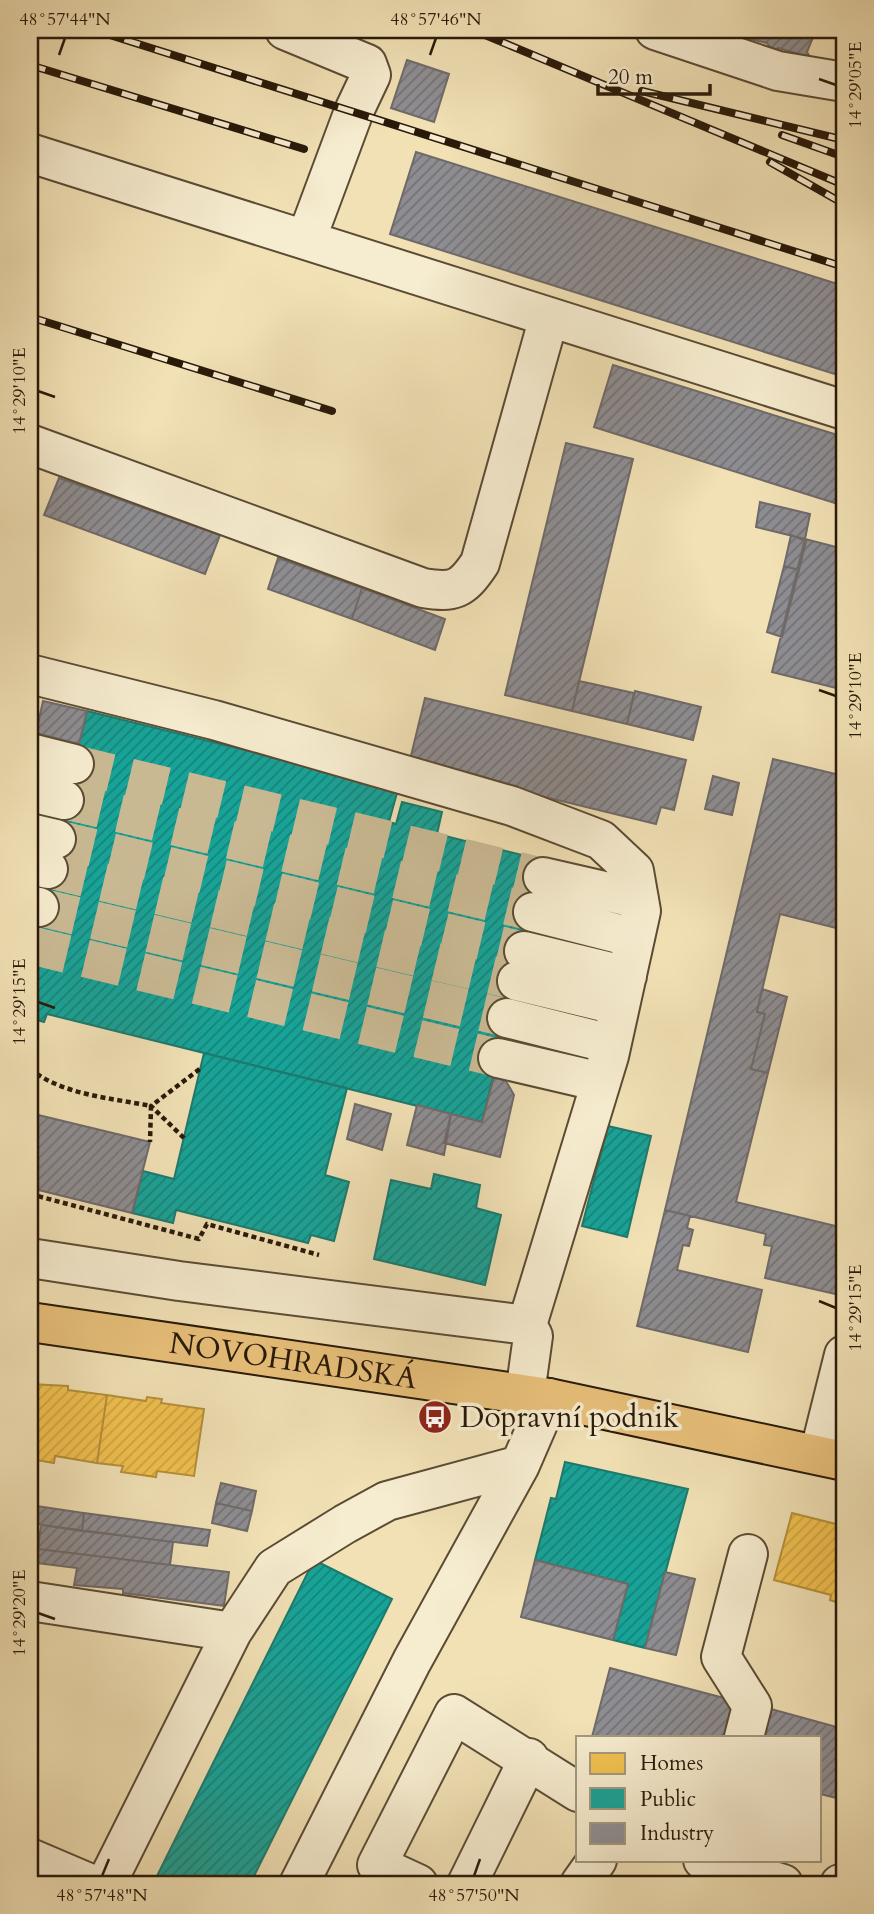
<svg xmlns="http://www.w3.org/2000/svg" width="874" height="1914" viewBox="0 0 874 1914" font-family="Cardo,serif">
	<defs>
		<pattern id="homes-hatch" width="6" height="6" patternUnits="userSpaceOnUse" patternTransform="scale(1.75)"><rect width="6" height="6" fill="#f2c14e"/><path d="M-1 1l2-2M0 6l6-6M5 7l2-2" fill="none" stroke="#d0a543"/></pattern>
		<pattern id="public-hatch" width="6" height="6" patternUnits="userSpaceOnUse" patternTransform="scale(1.75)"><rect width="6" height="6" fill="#17a398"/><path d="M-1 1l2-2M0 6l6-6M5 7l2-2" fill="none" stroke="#15847a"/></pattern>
		<pattern id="industry-hatch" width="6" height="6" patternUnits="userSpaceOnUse" patternTransform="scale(1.75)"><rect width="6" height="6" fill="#8d8d92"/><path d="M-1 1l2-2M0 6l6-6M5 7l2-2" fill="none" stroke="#737275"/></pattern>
	</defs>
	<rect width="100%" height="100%" fill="#f1e1b5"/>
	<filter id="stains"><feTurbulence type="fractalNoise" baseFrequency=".00286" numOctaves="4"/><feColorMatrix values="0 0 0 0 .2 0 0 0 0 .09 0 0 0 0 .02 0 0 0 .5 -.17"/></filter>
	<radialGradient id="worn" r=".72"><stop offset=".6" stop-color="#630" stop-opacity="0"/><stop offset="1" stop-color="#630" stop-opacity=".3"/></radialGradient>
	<path fill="url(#homes-hatch)" stroke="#b68f39" stroke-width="2" d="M30,1384L68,1386V1390L107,1395L97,1463L55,1456L54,1463L30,1459Z
		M107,1395L146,1401L147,1397L162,1399L161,1403L204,1409L194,1476L157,1471L156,1477L121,1472L123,1466L97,1463Z
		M792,1513L836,1524L837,1521L844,1523V1598L842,1604L830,1600L831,1595L774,1580Z"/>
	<path fill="url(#public-hatch)" stroke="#1c7a6d" stroke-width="2" d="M87,711L371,781L370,785L397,793L389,822L396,824L402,802L442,812L437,834L546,861L482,1122L47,1014L44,1022L30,1018V945Z
		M204,1053L347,1088L325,1175L349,1182L334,1241L311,1235L308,1243L176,1210L173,1223L132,1213L143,1171L174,1179Z
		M608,1126L651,1136L627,1237L582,1226Z
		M434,1174L480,1185L476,1208L501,1215L485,1285L374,1259L391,1180L431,1189Z
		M565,1462L688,1489L645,1648L613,1640L628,1584L535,1560L551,1498L556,1499Z
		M314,1560L392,1599L250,1884H153Z"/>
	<path fill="url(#industry-hatch)" stroke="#6f6a69" stroke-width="2" d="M724,30H816L807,52L810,57L778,48L774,53L767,43L745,38L742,40L735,38L734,33Z
		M407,60L449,74L434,122L391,108Z
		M416,152L844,286V377L390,234Z
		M613,365L844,437V506L594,427Z
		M566,443L633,459L572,711L505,695Z
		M59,478L220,535L205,574L44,515Z
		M760,502L810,514L805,539L756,527Z
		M791,535L806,541L799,570L784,566Z
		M805,539L844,549V690L772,672Z
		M278,558L362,588L352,619L268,589Z
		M784,566L799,570L782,637L767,632Z
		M362,588L445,619L435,650L352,619Z
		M579,681L634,693L627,724L572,711Z
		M635,691L701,707L693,740L627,724Z
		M425,698L686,760L674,810L661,807L656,824L409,764Z
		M43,701L87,711L79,744L36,733Z
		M773,759L844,776V930L780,914L757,1012L765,1014L751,1069L768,1073L736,1202L844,1228V1296L765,1278L772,1246L764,1245L766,1234L665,1210Z
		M713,776L739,783L732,815L705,809Z
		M762,989L787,997L768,1073L751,1069L765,1014L757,1012Z
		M494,1077L506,1081L514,1095L500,1157L444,1143L451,1114L482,1122Z
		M355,1104L391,1114L382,1150L347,1139Z
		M417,1105L451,1114L444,1155L407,1145Z
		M30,1113L150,1142L132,1213L30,1188Z
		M665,1210L690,1216L687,1228L693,1230L689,1246L683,1245L677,1270L762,1290L748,1352L637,1326Z
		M221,1483L256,1491L252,1511L216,1503Z
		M216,1503L252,1511L247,1531L212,1523Z
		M30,1505L84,1513L82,1531L30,1523Z
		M84,1513L210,1530L207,1546L82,1531Z
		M41,1525L173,1542L170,1565L38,1549Z
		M38,1549L229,1572L224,1606L123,1593V1589L74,1585L77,1568L36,1563Z
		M535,1560L628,1584L613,1640L521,1617Z
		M665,1572L695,1579L676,1655L645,1648Z
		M610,1668L743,1703L734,1737H592Z
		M760,1706L844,1729V1800L820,1794V1737H752Z"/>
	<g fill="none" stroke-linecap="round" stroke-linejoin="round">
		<path stroke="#c9b993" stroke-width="38" stroke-dasharray="38 19" stroke-linecap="butt" d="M74,764L543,877
			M64,800L533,912
			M56,839L524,951
			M48,869L517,981
			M39,907L507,1018
			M30,945L498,1058"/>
		<g stroke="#5b4b34" stroke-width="42">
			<path id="minor" d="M285,30L367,64L371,75L354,111L306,240
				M655,30L778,71L844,82
				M30,153L844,410
				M30,444L423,588C454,593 462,590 480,563L549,317
				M30,674L214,720L512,806L601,840L634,871L641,911L609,1056L527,1325L533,1336L525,1394
				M30,753L74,764
				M30,792L64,800
				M30,833L56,839
				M30,865L48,869
				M543,877L639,899
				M30,905L39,907
				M533,912L635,938
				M524,951L627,976
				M517,981L620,1006
				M507,1018L611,1044
				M498,1058L601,1082
				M30,1258L179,1281L527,1325
				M819,1455L844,1355
				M30,1601L232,1632L274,1568L345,1524L387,1501L520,1465
				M744,1737L752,1706L721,1657L748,1554
				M30,1858L91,1884
				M703,1860L783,1884
				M106,1884L232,1632
				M299,1884L412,1661L520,1465L549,1398
				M418,1884L377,1865L454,1714L578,1792
				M467,1884L529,1758
				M580,1884L597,1860
				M840,1884L844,1883"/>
		</g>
		<g stroke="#291909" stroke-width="42">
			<g id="major">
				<path id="s1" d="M30,1322L549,1398L844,1461"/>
			</g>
		</g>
		<path stroke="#291909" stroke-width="4.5" stroke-dasharray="5 3.5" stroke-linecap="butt" d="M30,1069C63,1095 111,1098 151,1106L150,1142
			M184,1138L151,1106L201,1068
			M30,1194L199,1239L207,1224L319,1255"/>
		<use href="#minor" stroke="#f6eccf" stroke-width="38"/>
		<use href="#major" stroke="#e8c07a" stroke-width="38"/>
		<g stroke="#291909" stroke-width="8">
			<path id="rail" d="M94,30L844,267
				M473,30L844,185
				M30,65L304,149
				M642,91L844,140
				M782,135L844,157
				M770,162L844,204
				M30,317L332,411"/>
		</g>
		<use href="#rail" stroke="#f6eccf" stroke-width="5" stroke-dasharray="16" stroke-linecap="butt"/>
	</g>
	<path fill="none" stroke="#291909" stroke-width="2.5" d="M59,55L65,38M430,55L436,38M819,79L836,85M38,391L55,397M819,690L836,696M38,1002L55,1008M819,1301L836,1308M38,1613L55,1619M102,1876L109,1859M474,1876L480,1859"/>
	<defs>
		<g id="bus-disc" transform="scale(1.75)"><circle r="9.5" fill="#8f2418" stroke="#f6eccf"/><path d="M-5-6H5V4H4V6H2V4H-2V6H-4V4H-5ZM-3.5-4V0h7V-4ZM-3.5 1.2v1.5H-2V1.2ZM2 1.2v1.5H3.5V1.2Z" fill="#fff"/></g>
	</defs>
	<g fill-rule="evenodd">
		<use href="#bus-disc" x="435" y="1417"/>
	</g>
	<g text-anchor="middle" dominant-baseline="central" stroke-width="7" stroke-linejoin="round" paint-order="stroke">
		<g font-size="30" fill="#291909" stroke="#f6eccf">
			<text stroke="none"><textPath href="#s1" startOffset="266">NOVOHRADSKÁ</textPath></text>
		</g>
		<g font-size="30" fill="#291909" stroke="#f6eccf" text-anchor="start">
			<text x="460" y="1417">Dopravní podnik</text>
		</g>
	</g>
	<rect width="874" height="1914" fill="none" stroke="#f1e1b5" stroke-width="77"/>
	<rect x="576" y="1736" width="245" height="126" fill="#f6eccf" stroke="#a49880" stroke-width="2"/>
	<rect x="590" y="1753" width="35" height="21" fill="#f2c14e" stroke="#a49880" stroke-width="2"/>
	<text x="640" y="1770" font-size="21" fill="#291909">Homes</text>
	<rect x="590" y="1788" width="35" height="21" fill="#17a398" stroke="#a49880" stroke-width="2"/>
	<text x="640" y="1806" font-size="21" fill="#291909">Public</text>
	<rect x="590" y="1823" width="35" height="21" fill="#8d8d92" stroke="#a49880" stroke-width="2"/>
	<text x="640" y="1840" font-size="21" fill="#291909">Industry</text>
	<path d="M598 84v10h112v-10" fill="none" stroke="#291909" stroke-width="3.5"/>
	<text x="608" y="84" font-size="21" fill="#291909" stroke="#f6eccf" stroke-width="5" paint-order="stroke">20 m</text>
	<rect x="38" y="38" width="798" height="1838" fill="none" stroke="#291909" stroke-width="2.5"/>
	<g font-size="18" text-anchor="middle" fill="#291909">
		<text x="65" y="25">48°57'44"N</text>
		<text x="436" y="25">48°57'46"N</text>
		<text transform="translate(855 85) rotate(-90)" y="6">14°29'05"E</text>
		<text transform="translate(19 391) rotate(-90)" y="6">14°29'10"E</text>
		<text transform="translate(855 696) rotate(-90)" y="6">14°29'10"E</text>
		<text transform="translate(19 1002) rotate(-90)" y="6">14°29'15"E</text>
		<text transform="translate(855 1308) rotate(-90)" y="6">14°29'15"E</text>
		<text transform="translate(19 1613) rotate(-90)" y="6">14°29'20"E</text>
		<text x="102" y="1901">48°57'48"N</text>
		<text x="474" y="1901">48°57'50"N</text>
	</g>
	<rect width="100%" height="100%" filter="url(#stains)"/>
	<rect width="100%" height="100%" fill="url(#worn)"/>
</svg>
